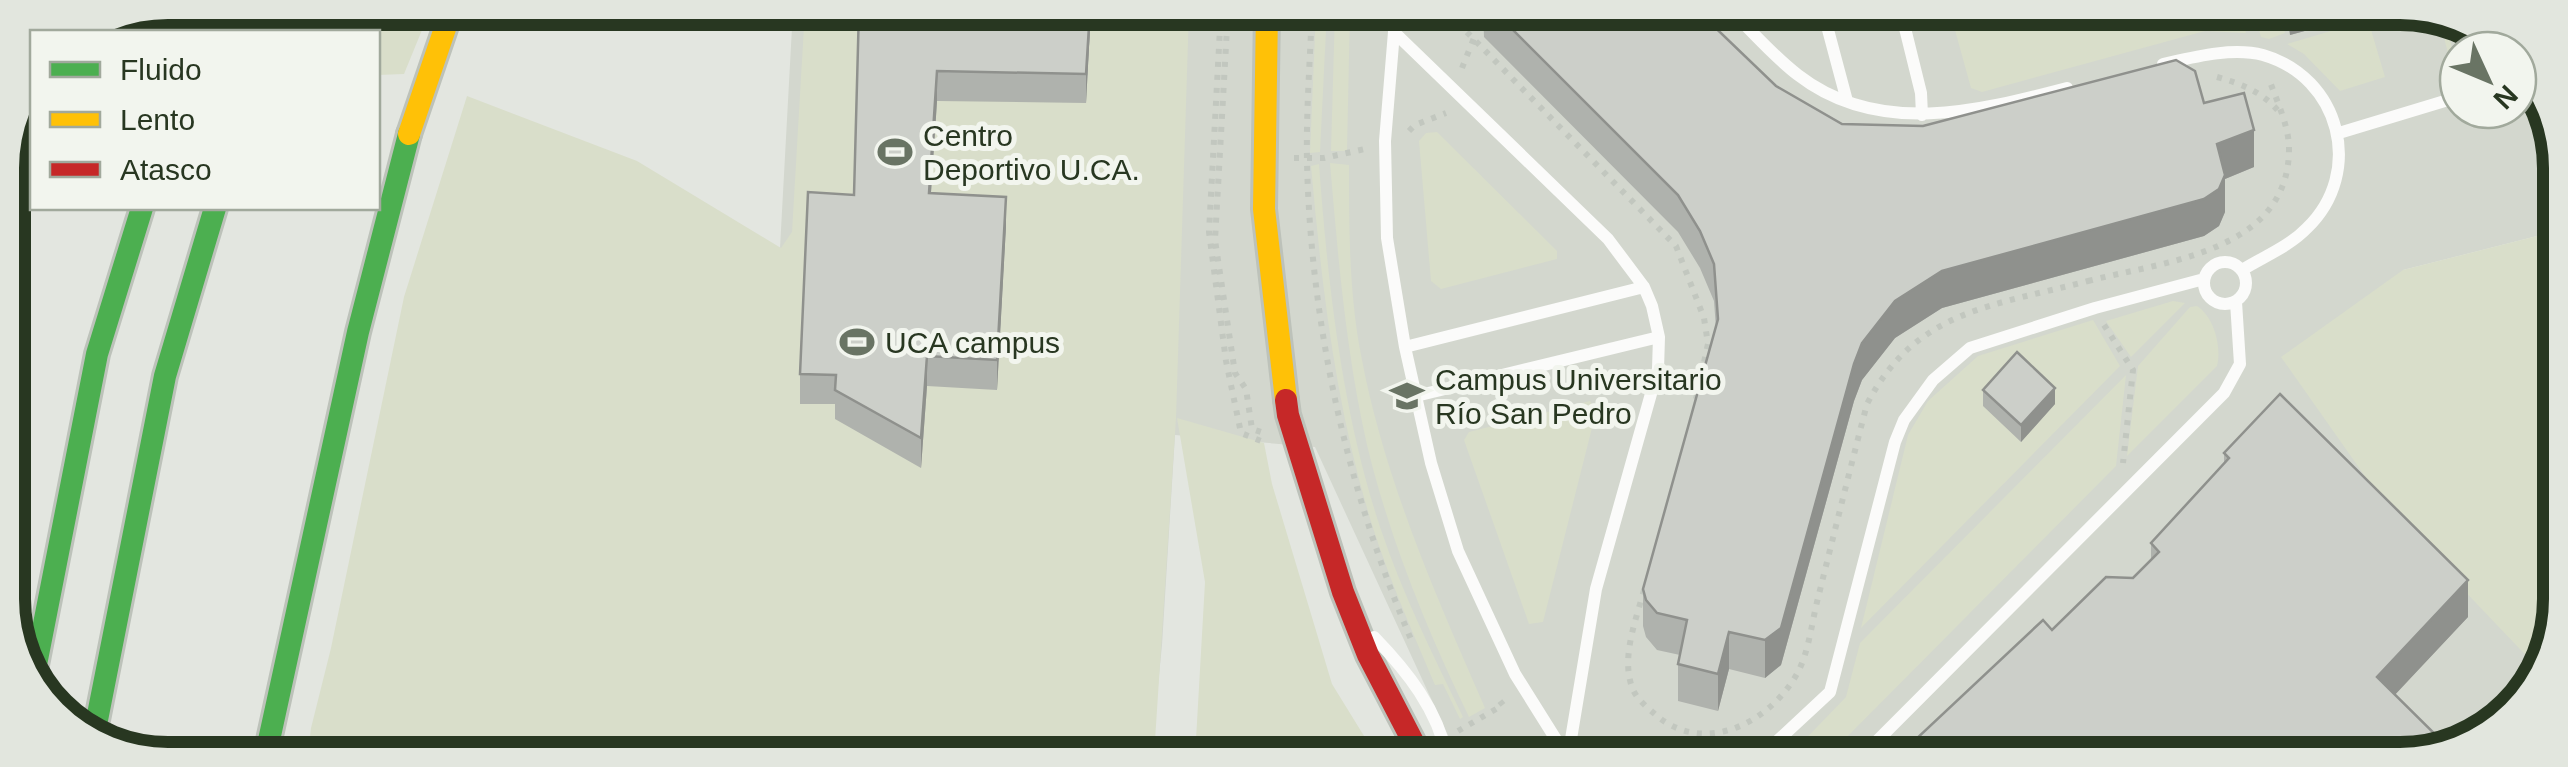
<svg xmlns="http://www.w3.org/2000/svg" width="2568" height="767" viewBox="0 0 2568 767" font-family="Helvetica,sans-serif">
	<rect width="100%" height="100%" fill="#e3e6e0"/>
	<path fill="#d3d7ce" d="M793,9L2441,13L2501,50H2458V110H2518V61L2558,138L2557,231L2403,270L2493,617L2538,668L2505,720L2410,759L1458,757L1315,447L1175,435L1162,645L1151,756L780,248Z"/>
	<path fill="#d9deca" d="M335,8H431L404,74L378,75V32H328Z
		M805,9L1189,10L1176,418L1154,756L308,755L311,728L331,648L404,297L467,96L637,161L781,248L792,232Z
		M1316,10H1327L1320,152L1310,153Z
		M1335,10H1350L1347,151H1331Z
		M1950,12H2240L2246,33L2205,31L1982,92L1971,88Z
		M2254,12H2280L2285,33L2269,39L2261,37Z
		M2348,13H2366L2385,77L2340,91L2304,54L2287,44L2351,25Z
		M2438,13L2445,16L2458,77L2454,78Z
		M1437,132L1557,251V259L1441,289L1431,281L1419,141L1426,133Z
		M1330,163L1349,165C1349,228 1349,293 1361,355C1384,478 1435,594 1485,708L1469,717C1427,630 1390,540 1367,445C1346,352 1338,258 1330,163Z
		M1319,164C1328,286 1342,411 1380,527C1402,593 1433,655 1463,717L1460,719L1443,684L1435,685C1413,633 1390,581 1373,528C1336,410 1322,289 1311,166Z
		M2557,231L2555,640L2538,668L2393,516L2281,357L2403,270Z
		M2173,301L2185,303L2131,357L2106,321Z
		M2197,306C2214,317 2222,347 2217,366L2127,456L2138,366L2190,307Z
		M2093,320L2120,366L1861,628L1908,435L1928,401L1978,356Z
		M2126,375L2116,466L1826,758H1795L1791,754L1846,697L1860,643Z
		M1590,401L1596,412L1543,622L1529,624L1464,440L1469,432Z
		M1177,418L1264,443L1272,484L1332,684L1377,757H1195L1205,582Z"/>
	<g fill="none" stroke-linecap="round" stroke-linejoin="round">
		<g stroke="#bdc2ba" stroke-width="28">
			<path id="fast" d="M267,32L275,8
				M34,675L97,354L142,208
				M94,735L165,376L215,208
				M266,754L358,332L409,134"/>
		</g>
		<g stroke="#bdc2ba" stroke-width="28">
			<path id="slow" d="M1267,10L1264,209L1286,400
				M409,134L452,8"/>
		</g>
		<g stroke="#bdc2ba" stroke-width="28">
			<path id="jam" d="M195,32L203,8
				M1286,400L1288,415L1343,592L1368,655L1421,757"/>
		</g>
		<path stroke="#c2c7bf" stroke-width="6" stroke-dasharray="5 8" stroke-linecap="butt" d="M1221,10L1209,232L1226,361L1241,433L1261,441
			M1228,10L1215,240L1235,373L1246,389L1252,429L1261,432
			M1312,10C1310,61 1306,112 1307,163C1311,328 1348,493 1413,644
			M1452,11L1459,24L1676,246L1704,318L1708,344L1696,399
			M2249,12L2254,34
			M1462,68L1474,38
			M2217,77C2242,84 2263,92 2280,113
			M1409,131L1415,125L1446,113
			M1294,158H1324L1365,149
			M2088,281C2166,261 2291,252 2289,146C2288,124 2276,99 2269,79
			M2104,325L2133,370L2123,463
			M1644,590C1636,620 1621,657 1632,687C1636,699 1648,708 1657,716C1706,756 1771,722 1798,672C1809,651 1812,621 1818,598C1834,534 1850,469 1867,404C1916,309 1994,306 2088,281
			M1458,731L1503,705L1499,700"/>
		<path stroke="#fbfbfa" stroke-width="12" d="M1395,10L1394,32L1608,239L1644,287L1652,306L1659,337L1658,369L1596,589L1568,757
			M1731,11C1753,32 1774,57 1798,75C1878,137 1979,111 2067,88
			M1823,11L1847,101
			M1901,12L1921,93L1922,115
			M1394,32L1385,141L1387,238L1405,347L1431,463L1458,551L1515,674L1567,757
			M2496,47L2497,50
			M2163,64C2194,57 2232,47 2263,55C2340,77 2365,172 2307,228C2290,246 2263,257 2242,270
			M2518,79L2528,77
			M2339,133L2458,97
			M2204 283a21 21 0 1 1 42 0a21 21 0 1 1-42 0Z
			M1405,347L1644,287
			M1416,396L1659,337
			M1374,637C1407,671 1438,710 1447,757
			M1569,757C1600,748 1623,741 1652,758
			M1759,758L1830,692L1895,442L1904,420L1933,380L1970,348L2095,308L2204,279
			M1860,758L2224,393L2240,364L2236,302"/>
		<use href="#fast" stroke="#4caf50" stroke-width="22"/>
		<use href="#slow" stroke="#ffc107" stroke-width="22"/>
		<use href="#jam" stroke="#c62828" stroke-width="22"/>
	</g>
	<path fill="#afb2ad" d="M859,9L1091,10L1086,103L937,101L931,193L1006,226L997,390L927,386L921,468L835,419V404H800V374L854,195Z
		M1483,11H1698L1776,86L1842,124L1923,126L2204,103L2254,167L2225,179V212L2219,226L2204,236L1942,308L1895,338L1862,380L1854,401L1781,665L1765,678L1729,669L1718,711L1678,701V664L1680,655L1657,650L1646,637L1643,626V589L1716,328L1714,301L1700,268L1678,232L1484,37Z
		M2284,12L2345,13V20L2290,35Z
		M1983,390L2055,404L2021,442L1983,406Z
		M2224,453L2468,617L2395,694L2410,759L1914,758V741L2052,630L2133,578L2151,561V543L2224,464Z"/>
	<path fill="#8f918d" d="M1090,10H1091L1086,103V74Z
		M2310,13H2345V20L2290,35V18Z
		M937,71V101L929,222V193Z
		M2254,130V167L2225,179V212L2219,226L2204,236L1942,308L1895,338L1862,380L1854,401L1781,665L1765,678V640L1854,364L1862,343L1895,301L1942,271L2217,144Z
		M1006,197V226L997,390V360Z
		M927,356V386L921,468V438Z
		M2055,388V404L2021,442V425Z
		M2468,580V617L2377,714V677Z
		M1729,632V669L1718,711V674Z"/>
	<path fill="#cccfc9" stroke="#8f918d" stroke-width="2.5" d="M859,9L1090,10L1086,74L937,71L929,193L1006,197L997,360L927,356L921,438L835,390L836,375L800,374L808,192L854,195Z
		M1494,11H1698L1776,86L1842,124L1923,126L2176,60L2195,71L2204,103L2244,93L2254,130L2217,144L2225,175L2219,189L2204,199L1942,271L1895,301L1862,343L1854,364L1781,628L1765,640L1729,632L1718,674L1678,664L1687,620L1657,613L1646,600L1643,589L1718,319L1714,264L1700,231L1678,195Z
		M2289,12L2310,13L2290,18Z
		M2017,352L2055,388L2021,425L1983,390Z
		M2280,394L2468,580L2377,677L2445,744L2410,759L1930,758L1914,741L2043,620L2052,630L2106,577L2133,578L2159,552L2151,543L2229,458L2224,453Z"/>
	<defs>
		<g id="stadium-bare" transform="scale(2.7)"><path d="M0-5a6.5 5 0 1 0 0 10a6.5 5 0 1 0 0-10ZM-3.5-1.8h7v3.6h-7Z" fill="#697464" stroke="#f2f5ee" stroke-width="2.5" paint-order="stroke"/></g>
		<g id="university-bare" transform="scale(2.7)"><path d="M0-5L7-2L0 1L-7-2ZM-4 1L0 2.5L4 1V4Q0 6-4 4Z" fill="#697464" stroke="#f2f5ee" stroke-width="2.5" paint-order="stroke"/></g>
	</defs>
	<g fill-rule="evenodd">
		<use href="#stadium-bare" x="895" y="152"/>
		<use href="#stadium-bare" x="857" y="342"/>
		<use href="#university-bare" x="1407" y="396"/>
	</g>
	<g text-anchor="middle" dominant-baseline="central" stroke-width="10" stroke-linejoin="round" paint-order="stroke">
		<g font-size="30" fill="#283721" stroke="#f2f5ee" text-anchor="start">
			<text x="923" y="135">Centro<tspan x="923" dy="34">Deportivo U.CA.</tspan></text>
			<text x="885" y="342">UCA campus</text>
			<text x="1435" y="379">Campus Universitario<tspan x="1435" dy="34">Río San Pedro</tspan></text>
		</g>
	</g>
	<path d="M0 0H2568V767H0ZM168 25H2400A143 143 0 0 1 2543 168V599A143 143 0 0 1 2400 742H168A143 143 0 0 1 25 599V168A143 143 0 0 1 168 25Z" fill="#e2e6de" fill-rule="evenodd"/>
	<path fill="none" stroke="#283721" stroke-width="12" d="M168 25H2400A143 143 0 0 1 2543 168V599A143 143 0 0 1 2400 742H168A143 143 0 0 1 25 599V168A143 143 0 0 1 168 25Z"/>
	<rect x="30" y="30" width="350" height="180" fill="#f2f5ee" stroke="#a1a99c" stroke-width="2.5"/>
	<rect x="50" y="62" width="50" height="15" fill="#4caf50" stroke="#a1a99c" stroke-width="2.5"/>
	<text x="120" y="80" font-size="30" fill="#283721">Fluido</text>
	<rect x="50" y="112" width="50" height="15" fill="#ffc107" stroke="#a1a99c" stroke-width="2.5"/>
	<text x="120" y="130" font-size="30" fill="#283721">Lento</text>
	<rect x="50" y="162" width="50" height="15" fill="#c62828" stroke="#a1a99c" stroke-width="2.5"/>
	<text x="120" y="180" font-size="30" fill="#283721">Atasco</text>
	<g transform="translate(2488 80) rotate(134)"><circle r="48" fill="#f2f5ee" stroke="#a1a99c" stroke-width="2.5"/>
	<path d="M0-8L18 38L0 25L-18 38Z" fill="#697464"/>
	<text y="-15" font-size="28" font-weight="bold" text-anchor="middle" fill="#283721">N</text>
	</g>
</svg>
